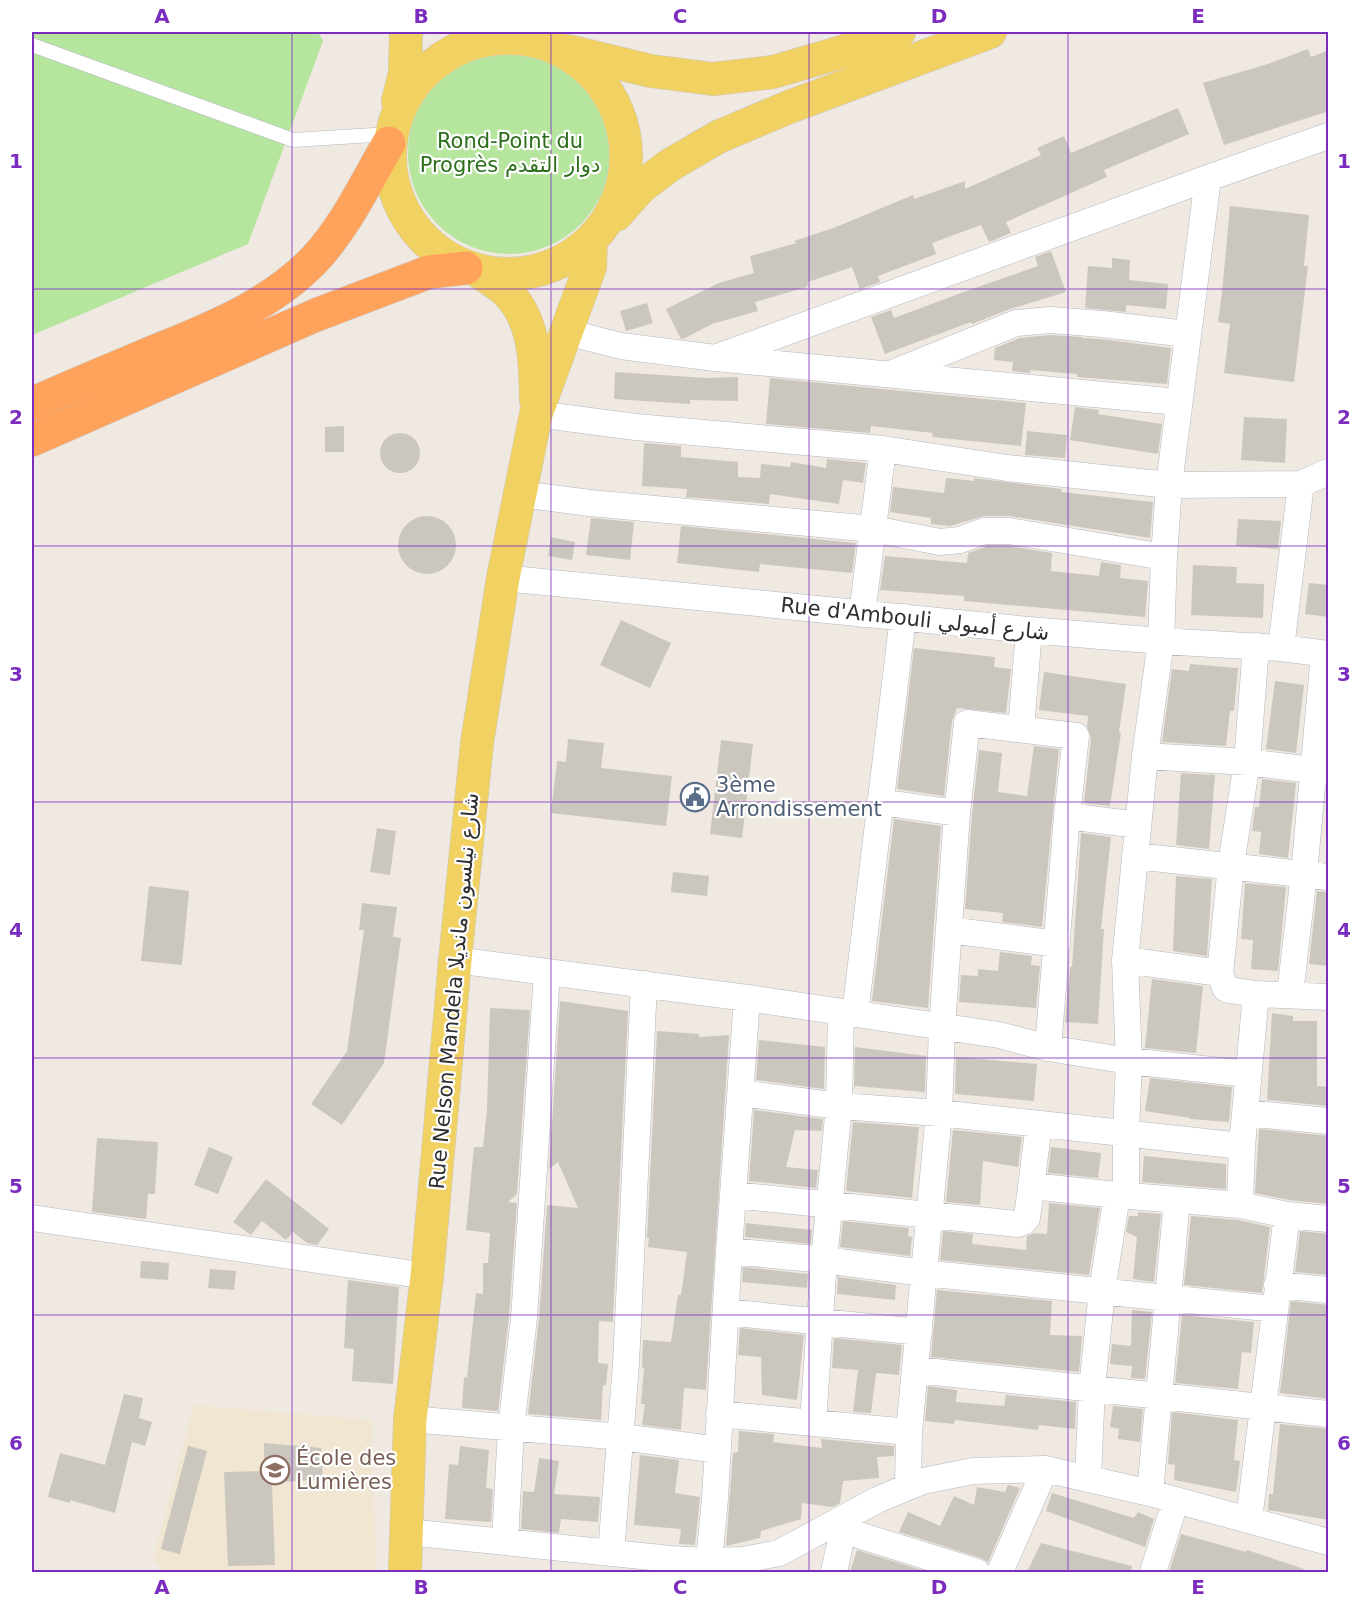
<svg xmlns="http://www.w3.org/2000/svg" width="1360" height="1604" viewBox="0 0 1360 1604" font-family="'DejaVu Sans','Noto Naskh Arabic',sans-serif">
	<rect width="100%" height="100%" fill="#efe9e1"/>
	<path fill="#f0e6d1" d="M194,1405L372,1420L376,1572H166L153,1560Z"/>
	<path fill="#b6e59e" d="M32,32H318L323,41L248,244L32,335Z
		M408 153a101 101 0 1 1 202 0a101 101 0 1 1-202 0Z"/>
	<path fill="#cbc7bf" d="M1308,49L1311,57L1329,50V111L1224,145L1203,83L1268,64Z
		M1178,108L1189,134L1104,170L1107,177L1006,222L1011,233L989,242L981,225L932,243L936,254L878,276L880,282L860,289L852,267L808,282L807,287L755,302L758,311L712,324L683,339H681L666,309L719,283L754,273L750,256L797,243L794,241L836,227L913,195L914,199L965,181V189L1041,155L1037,148L1064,136L1071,153Z
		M1230,206L1309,215L1304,266H1308L1294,382L1224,373L1230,324L1218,322L1222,293Z
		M1051,251L1066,292L1010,309L972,324L971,322L885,354L871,317L891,310L894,318L961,293L1038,266L1035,257Z
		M1112,258L1130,260L1129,280L1168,284L1166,309L1126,305V312L1085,308L1088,266L1112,268Z
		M647,303L653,323L626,331L620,311Z
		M1050,335L1082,337V339V338L1101,339L1171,348L1167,384L1077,377V374L1030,370V373L1012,371L1013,362L994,360L995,348L1020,338Z
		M615,372L707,378L738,377V401L690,400V404L614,399Z
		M770,378L1026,403L1021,446L932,437L933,433L871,426L870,433L766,424Z
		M1075,407L1099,410L1098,414L1162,424L1158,454L1070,440Z
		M1244,417L1287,419L1285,463L1241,460Z
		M344,426V452H325V427Z
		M1027,431L1067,435L1065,458L1025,455Z
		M380 453a20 20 0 1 1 40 0a20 20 0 1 1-40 0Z
		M644,443L681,446V457L738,462V477L760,478L761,464L790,467L791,462L826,468L827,459L866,463L863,483L843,480L839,504L770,494L769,504L686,497L687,489L642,486Z
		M946,478L974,481V478L1061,489V492L1153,502L1150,538L1009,516H984L950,526L931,524V518L890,512L893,487L944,493Z
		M398 545a29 29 0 1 1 58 0a29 29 0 1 1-58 0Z
		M591,518L634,522L630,560L586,555Z
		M1238,519L1281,521L1278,549L1236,546Z
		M681,526L856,543L852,573L760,564L759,572L677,563Z
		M551,537L575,542L572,560L548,556Z
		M987,546H1008L1052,553L1051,571L1099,576L1101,562L1121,565L1120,578L1148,581L1145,617L964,601V596L880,590L885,556L967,563L968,553Z
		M1193,565L1237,567L1236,583L1264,584L1263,618L1191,615Z
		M1309,583L1329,585V617L1305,614Z
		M621,620L671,643L650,688L600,665Z
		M914,648L995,657L994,667L1011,669L1006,713L957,708L952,721L944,796L897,789Z
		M1190,664L1238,668L1234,711H1230L1226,746L1162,742L1172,669L1189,671Z
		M1044,672L1126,684L1119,732L1121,733L1110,806L1084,803L1091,738L1087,726L1088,716L1039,710Z
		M1275,681L1304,685L1296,753L1266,749Z
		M568,739L604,743L601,768L672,776L666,826L551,813L557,761L566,762Z
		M721,740L753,744L742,838L710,834Z
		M1034,746L1059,749L1042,927L1002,922L1003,913L965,909L972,814L979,750L1002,753L998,792L1027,796Z
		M1181,773L1215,775L1209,849L1176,845Z
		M1262,779L1296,783L1288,858L1259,854L1261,832L1252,831L1255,807H1259Z
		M894,819L941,826L928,1008L872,1001Z
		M377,828L396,831L390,875L370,872Z
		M1081,833L1111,837L1101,929H1104L1098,1024L1065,1022L1070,967H1072Z
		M673,872L709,876L707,896L671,892Z
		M1176,876L1212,879L1207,956L1173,951Z
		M1245,883L1286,887L1278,971L1251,969L1253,940L1241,939Z
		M149,886L189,891L182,965L141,961Z
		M1317,891L1329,892V966L1309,964Z
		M362,903L397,907L393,937L401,938L384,1063L342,1125L311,1104L347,1051L364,930H359Z
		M1000,952L1032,956L1031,965L1040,966L1036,1008L959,1002L961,975L978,976V969L998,971Z
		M1152,979L1203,986L1196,1053L1145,1048Z
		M560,1001L628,1011L613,1317V1322L599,1321L598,1363L608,1364L606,1386L603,1385L601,1420L528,1414L539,1319L547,1205L578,1208L558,1162L549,1169Z
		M490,1008L530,1010L517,1194L508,1202L517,1203L509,1317L498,1411L462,1408L464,1377L467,1378L476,1293L483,1294V1263H488L490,1233L466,1230L474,1147H483L487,1110Z
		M1272,1013L1293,1016V1021H1317V1086L1329,1087V1106L1267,1100Z
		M657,1031L699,1034V1037L729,1035L706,1390L684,1388L681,1430L642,1425L645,1404H641L644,1368H642L643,1340L671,1342L678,1295H681L687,1252L648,1247L649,1238H647Z
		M759,1040L825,1047L824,1089L756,1080Z
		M855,1047L926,1056L925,1092L855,1086L854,1089Z
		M956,1057L1037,1064L1034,1101L955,1094Z
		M1150,1078L1232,1087L1229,1122L1190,1119V1118L1145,1111Z
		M754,1110L823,1119L822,1131L795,1130L786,1167L818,1170L816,1188L749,1181Z
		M853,1122L919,1127L912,1198L846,1191Z
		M1259,1129L1329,1136V1204L1289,1200L1255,1193Z
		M953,1130L1022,1137L1018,1167L983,1161L980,1205L946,1202Z
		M97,1138L158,1142L155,1194H148L146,1219L92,1212Z
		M209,1147L233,1157L218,1194L194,1185Z
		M1051,1147L1101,1153L1098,1178L1048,1173Z
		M1144,1156L1226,1164V1189L1142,1182Z
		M266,1179L329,1229L317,1245L307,1243L293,1232L286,1240L262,1221L251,1235L233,1222Z
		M1049,1203L1100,1208L1089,1275L940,1260L943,1231L973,1234L972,1244L1026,1250L1027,1236L1034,1233L1047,1234Z
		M1138,1212L1161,1214L1154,1282L1133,1279L1137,1237L1126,1232L1129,1216H1138Z
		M1191,1216L1238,1220L1270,1227L1262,1293L1184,1285Z
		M843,1221L909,1228L908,1236L912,1237L910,1256L840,1247Z
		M746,1223L812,1230L811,1244L745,1237Z
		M1300,1231L1329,1234V1275L1295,1272Z
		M141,1261L169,1263L168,1280L140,1278Z
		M743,1267L808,1274L807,1288L742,1282Z
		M210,1269L236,1271L234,1290L208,1288Z
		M838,1277L896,1285L895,1300L837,1294Z
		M348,1280L399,1287L393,1384L352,1381L354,1349L344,1348Z
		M937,1290L1052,1301L1050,1335L1082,1336L1079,1372L931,1357Z
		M1291,1301L1329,1305V1399L1280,1393Z
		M1132,1310L1152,1312L1145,1379L1131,1378L1132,1366L1110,1364L1112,1344L1131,1346Z
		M1182,1315L1254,1322L1251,1353L1242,1352L1238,1389L1175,1383Z
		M740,1328L804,1335L797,1400L762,1395L761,1357L738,1355Z
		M834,1338L902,1345L899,1375L876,1373L871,1413L853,1412L858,1370L832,1368Z
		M928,1386L957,1390L956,1402L1004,1406L1006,1395L1076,1402L1075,1429L1039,1425L1038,1430L955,1420L954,1424L925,1421Z
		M124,1394L143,1398L139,1418L152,1422L145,1446L132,1442L115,1513L70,1500V1503L48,1497L60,1453L105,1465Z
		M1113,1406L1143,1409L1140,1442L1118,1439L1119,1429L1110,1427Z
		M1172,1412L1238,1420L1234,1460L1240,1461L1236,1492L1174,1480L1175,1465L1168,1464Z
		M1280,1424L1329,1429V1520L1268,1510L1269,1494H1273Z
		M739,1431L774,1434L773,1442L822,1448L821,1439L894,1446V1456L877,1457L879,1478L843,1481L840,1503L833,1507L802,1503L801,1519L761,1531L760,1538L726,1546L733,1453L738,1452Z
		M264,1443L321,1448L323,1479L272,1483L275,1565L228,1566L224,1472L264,1471Z
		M188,1446L207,1451L180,1554L161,1549Z
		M460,1446L489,1450L486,1488L493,1489L491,1522L445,1519L449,1464L458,1465Z
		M640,1455L679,1460L675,1493L700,1497L695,1545L679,1544L681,1529L634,1525Z
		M539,1458L559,1461L554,1494L600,1497L598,1522L561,1519L559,1533L521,1529L523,1491L534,1492Z
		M1008,1485L1020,1488L988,1562L981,1558L899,1532L908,1512L940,1526L954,1496L974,1505L977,1487L1005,1492Z
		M1052,1493L1134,1518L1138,1512L1154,1519L1145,1547L1046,1511Z
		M1181,1534L1246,1552L1247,1550L1304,1569V1572H1169Z
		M1041,1543L1132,1566L1131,1572H1027Z
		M857,1550L928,1572H850Z"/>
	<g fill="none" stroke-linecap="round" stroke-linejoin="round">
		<g stroke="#b4b7c1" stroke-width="15">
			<path id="lane" d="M32,45L293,140L390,134"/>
		</g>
		<g stroke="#b4b7c1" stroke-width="27">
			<path id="street" d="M566,332L621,346L715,358L1178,402
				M715,358L1208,178L1328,136
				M890,374L1016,323L1051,320L1102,324L1187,334
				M536,414L636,427L883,449L1007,468L1169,485L1301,484L1328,472
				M520,494L590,503L873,529L940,542L960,540L984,531H1009L1164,557
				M503,578L1029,630L1161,641L1281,648L1328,654
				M862,614L883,449
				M1256,646L1247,762L1231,865L1220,973L1225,988L1229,990L1256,994L1328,997
				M1281,648L1301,484
				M1021,729L1029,630
				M1145,756L1247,762L1328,772
				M880,802L957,813
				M1067,816L1138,825
				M1135,856L1328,877
				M949,930L1057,944
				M455,960L747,998L999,1035L1048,1048L1129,1061L1248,1074
				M1125,960L1220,973
				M1290,994L1304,874L1324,654
				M855,1014L903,617
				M741,1093L839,1106L939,1113L1242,1146
				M1245,1113L1328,1121
				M1031,1186L1117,1195L1240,1205L1287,1215L1328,1219
				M734,1195L1018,1224L1023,1222L1027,1218L1039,1124
				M1126,1195V1133L1129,1061L1125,960L1145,756L1161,641L1164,557L1169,485L1208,178
				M1240,1205L1242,1146L1256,994
				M32,1218L427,1276
				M729,1251L824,1260L923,1273L1274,1309
				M1277,1285L1328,1290
				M726,1312L919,1332
				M916,1370L1328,1414
				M719,1414L909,1432
				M410,1419L622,1437L718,1450
				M813,1423L824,1260L839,1106L841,1012
				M1088,1478L1092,1388L1102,1291L1117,1195
				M908,1487L909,1432L939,1113L942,1027L957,813L967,723L1076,736L1067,816L1048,1048
				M1150,1493L1177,1200
				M1249,1520L1287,1215
				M830,1526L977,1572
				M407,1532L671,1559L709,1561L743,1560L779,1553L877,1500L908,1487L923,1481L973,1471L1045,1469L1150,1493L1328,1542
				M505,1541L511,1428L524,1318L547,973
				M611,1553L626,1364L644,984
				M709,1561L715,1499L729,1251L747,998
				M834,1572L843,1530
				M1000,1572L1045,1469
				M1153,1572L1176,1500"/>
		</g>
		<g stroke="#c9c9c9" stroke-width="34">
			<path id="primary" d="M390 156a118 118 0 1 1 236 0a118 118 0 1 1-236 0Z
				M568,51L651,71L713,79L773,72L845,51L899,32
				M398,101L405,72L406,32
				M616,215L641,187L670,165L718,137L789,107L990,32
				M478,271C488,278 500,285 508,293C536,323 535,362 536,400
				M405,1572L410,1419L427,1276L455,960L477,743L503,578L536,414L590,267L591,242"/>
		</g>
		<g stroke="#c9c9c9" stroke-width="34">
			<path id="highway" d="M32,404C73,385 116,368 158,350C215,327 272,304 315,259C346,226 366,182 389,143
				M32,440L316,315L429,272L466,268"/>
		</g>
		<use href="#lane" stroke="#fff" stroke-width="14"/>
		<use href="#street" stroke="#fff" stroke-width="26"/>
		<use href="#primary" stroke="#f2d163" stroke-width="33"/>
		<use href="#highway" stroke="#ffa35c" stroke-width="33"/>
	</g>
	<path fill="none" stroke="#7b2cbf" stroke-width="1.5" stroke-opacity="0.55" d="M292,32V1572M551,32V1572M809,32V1572M1068,32V1572M32,289H1328M32,546H1328M32,802H1328M32,1058H1328M32,1315H1328"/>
	<defs>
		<g id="civic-ring" transform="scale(1.5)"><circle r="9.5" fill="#fff" stroke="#5c6f8a" stroke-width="1.5"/><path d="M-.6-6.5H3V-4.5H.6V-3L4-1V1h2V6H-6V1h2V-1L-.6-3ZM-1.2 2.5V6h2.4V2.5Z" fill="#5c6f8a"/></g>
		<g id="school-ring" transform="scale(1.5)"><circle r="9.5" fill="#fff" stroke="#8d6e63" stroke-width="1.5"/><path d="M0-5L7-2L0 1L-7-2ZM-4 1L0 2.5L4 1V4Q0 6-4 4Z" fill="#8d6e63"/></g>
	</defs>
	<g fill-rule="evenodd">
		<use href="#civic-ring" x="695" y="797"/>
		<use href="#school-ring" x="275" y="1470"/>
	</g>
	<g text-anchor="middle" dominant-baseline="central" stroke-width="4.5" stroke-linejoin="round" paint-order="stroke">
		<g font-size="21" fill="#2c6e1b" stroke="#fff">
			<text x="510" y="141">Rond-Point du<tspan x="510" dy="24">Progrès دوار التقدم</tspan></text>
		</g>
		<g font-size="21" fill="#2e2e2e" stroke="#fff">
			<text transform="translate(915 619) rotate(6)">Rue d'Ambouli شارع أمبولي</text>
			<text transform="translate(454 991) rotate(-85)">Rue Nelson Mandela شارع نيلسون مانديلا</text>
		</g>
		<g font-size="21" fill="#4e5e75" stroke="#fff" text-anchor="start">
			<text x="716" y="785">3ème<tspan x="716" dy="24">Arrondissement</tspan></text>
		</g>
		<g font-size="21" fill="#785e54" stroke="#fff" text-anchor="start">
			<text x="296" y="1458">École des<tspan x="296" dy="24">Lumières</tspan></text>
		</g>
	</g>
	<rect width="1360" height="1604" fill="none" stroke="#ffffff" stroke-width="66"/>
	<rect x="33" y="33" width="1294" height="1538" fill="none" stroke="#7b2cbf" stroke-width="2"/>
	<g font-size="20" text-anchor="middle" font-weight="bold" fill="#7b2cbf">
		<text x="162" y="23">A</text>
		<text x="421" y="23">B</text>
		<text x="680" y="23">C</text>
		<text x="939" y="23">D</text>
		<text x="1198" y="23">E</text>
		<text x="16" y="168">1</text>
		<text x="1344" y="168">1</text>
		<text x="16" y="424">2</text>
		<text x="1344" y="424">2</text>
		<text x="16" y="681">3</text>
		<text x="1344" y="681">3</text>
		<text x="16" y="937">4</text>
		<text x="1344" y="937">4</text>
		<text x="16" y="1193">5</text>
		<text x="1344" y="1193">5</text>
		<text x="16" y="1450">6</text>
		<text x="1344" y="1450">6</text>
		<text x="162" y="1594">A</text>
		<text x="421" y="1594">B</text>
		<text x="680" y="1594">C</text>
		<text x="939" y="1594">D</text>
		<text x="1198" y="1594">E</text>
	</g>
</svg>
